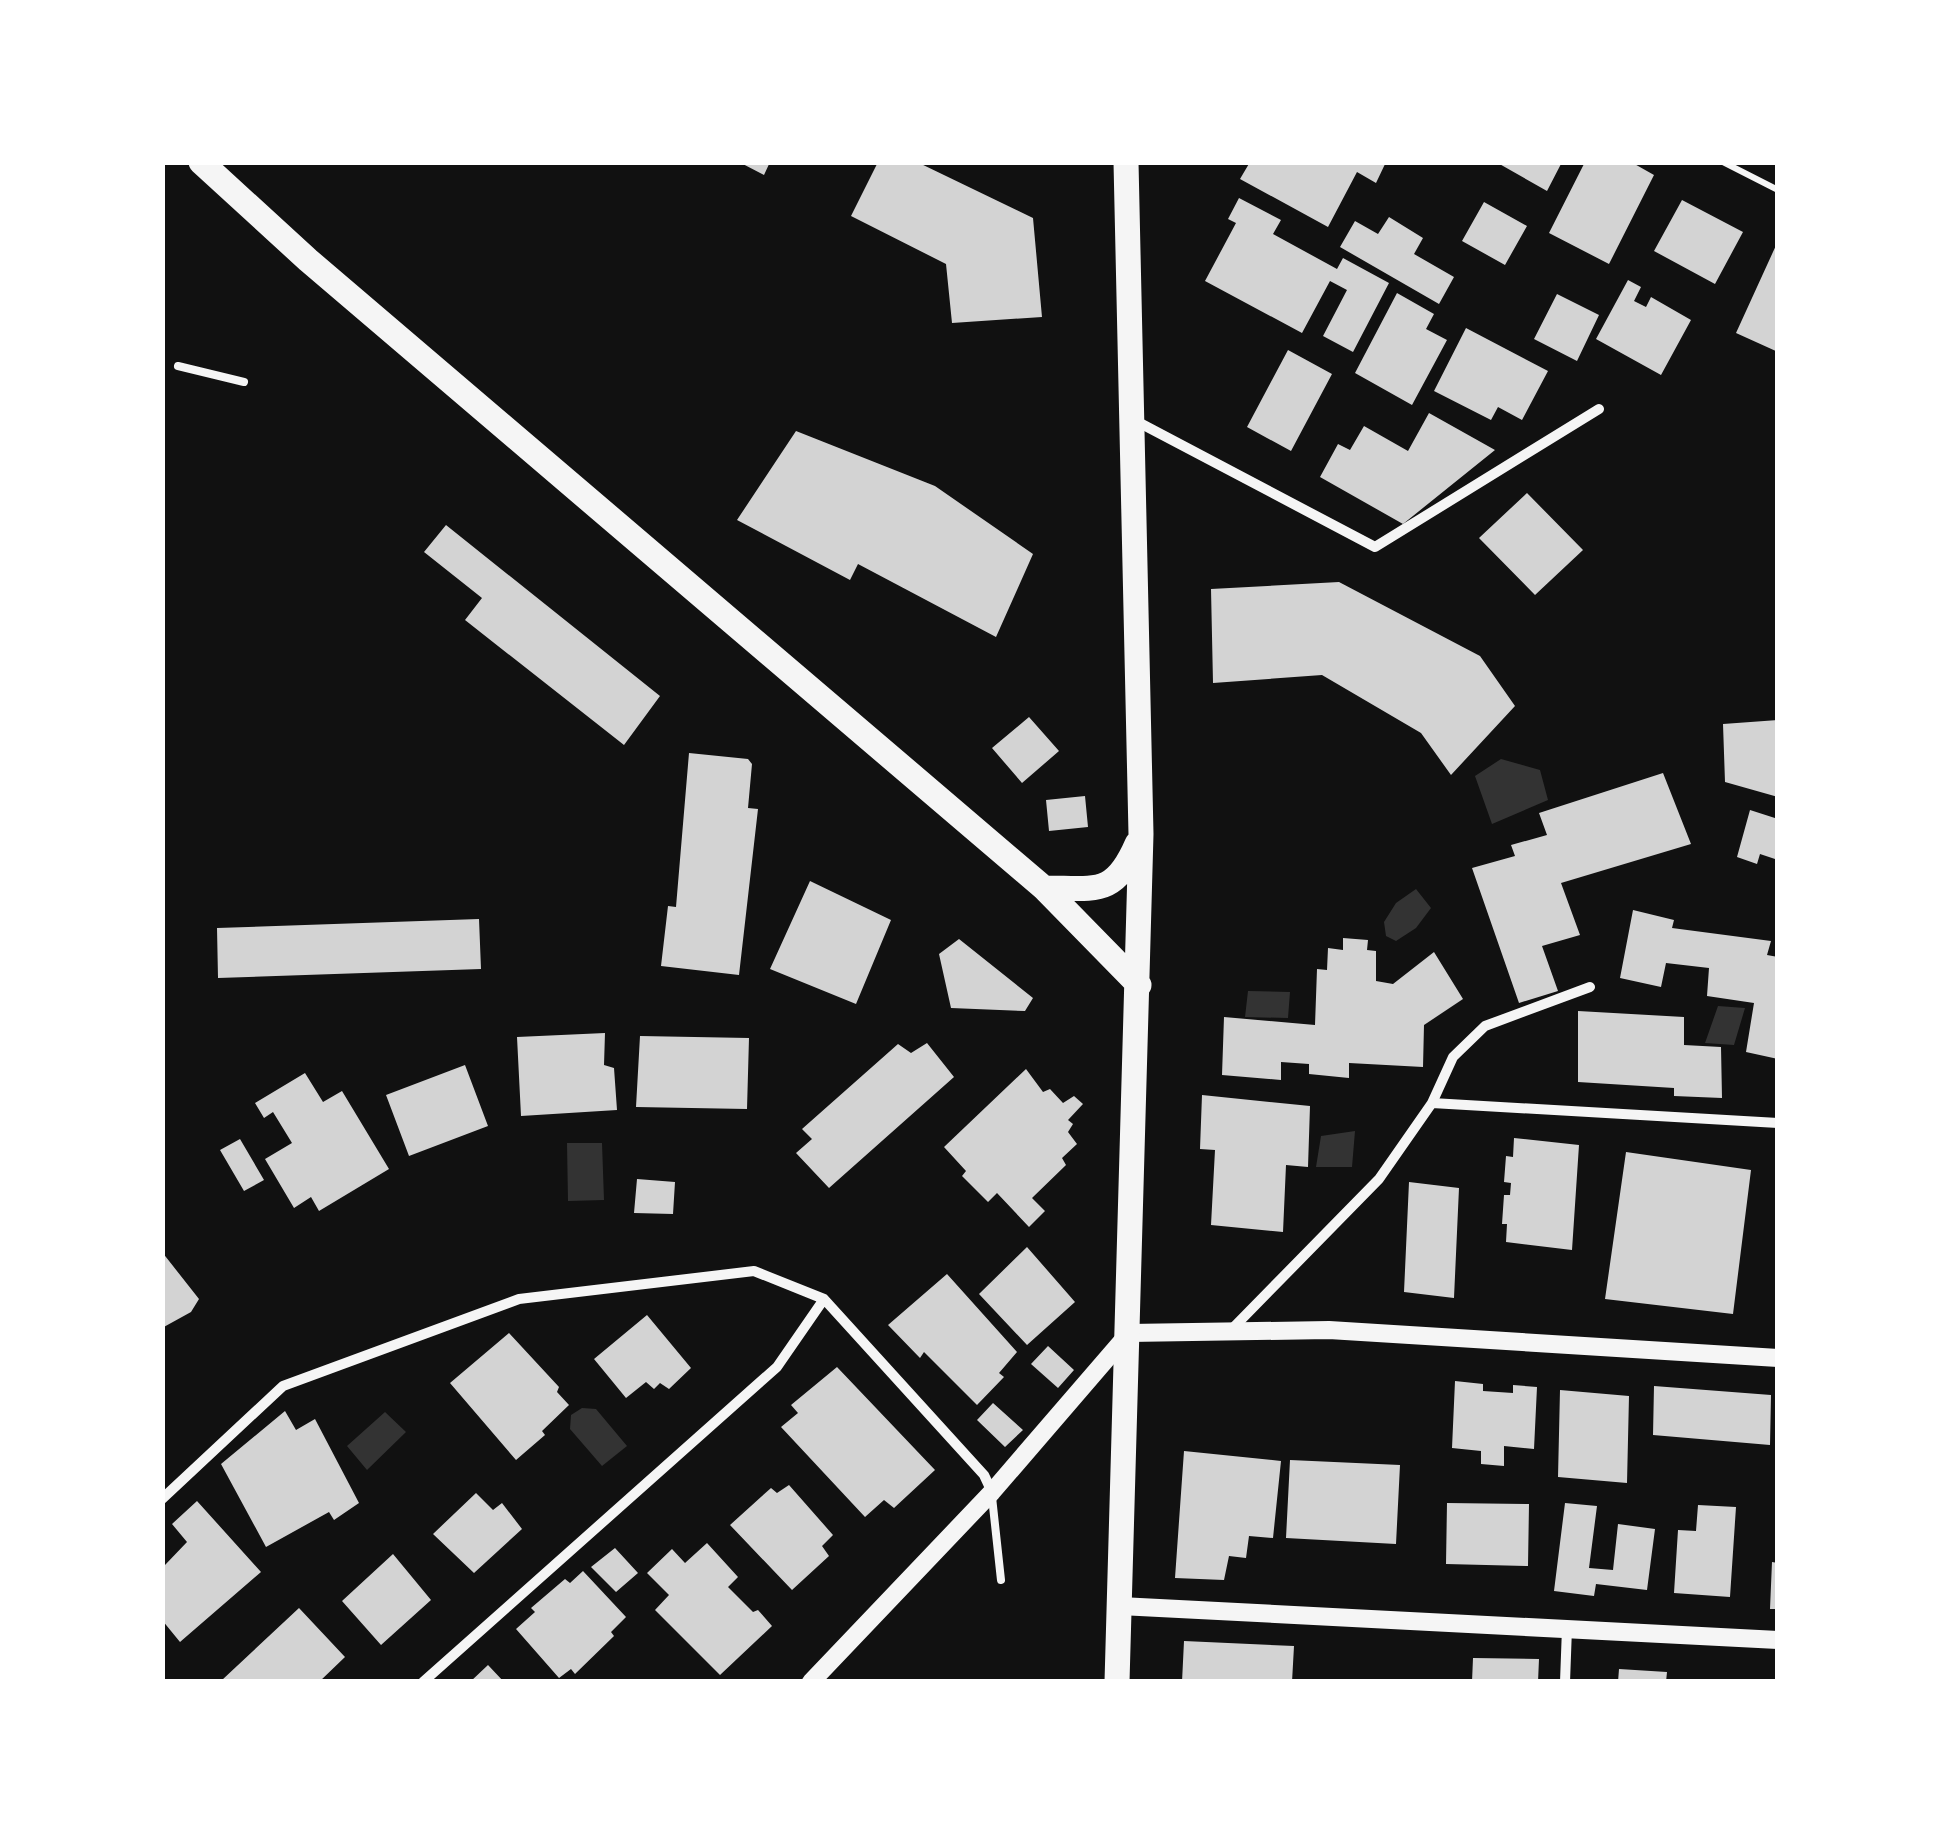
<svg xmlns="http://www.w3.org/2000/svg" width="1940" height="1844" viewBox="0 0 1940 1844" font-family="Figtree,sans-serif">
	<rect width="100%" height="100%" fill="#111"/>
	<path fill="#333" d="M1501,759L1540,770L1548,800L1492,824L1475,776Z
		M1416,889L1431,908L1416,928L1396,941L1386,936L1384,922L1396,903Z
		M1248,991L1290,992L1288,1018L1245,1017Z
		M1718,1006L1745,1008L1734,1045L1705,1043Z
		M1355,1131L1352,1167H1316L1321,1136Z
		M567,1143H602L604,1200L568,1201Z
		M582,1408L596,1409L627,1446L602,1466L570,1429L571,1415Z
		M385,1412L406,1432L367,1470L347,1446Z"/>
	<path fill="#d3d3d3" d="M739,162H770L764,175Z
		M878,162H917L1033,218L1042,317L952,323L946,264L851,216Z
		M1250,162H1386L1376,183L1357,172L1328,227L1240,179Z
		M1496,162H1562L1547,191Z
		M1585,162H1631L1654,175L1609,264L1549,233Z
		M1239,198L1281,220L1273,234L1337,269L1343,258L1389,283L1353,352L1323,336L1347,290L1330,281L1302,333L1205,281L1236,223L1228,219Z
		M1682,200L1743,232L1715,284L1654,251Z
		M1484,202L1527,226L1505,265L1462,241Z
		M1389,217L1423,238L1414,254L1454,277L1439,304L1340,247L1355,221L1378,234Z
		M1778,241V352L1736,333Z
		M1628,280L1641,287L1634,301L1646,307L1651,297L1691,320L1661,375L1596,339Z
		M1397,293L1434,314L1426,329L1447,340L1412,405L1355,373Z
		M1557,294L1599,315L1577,361L1534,339Z
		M1466,328L1548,371L1522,420L1498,407L1491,420L1434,391Z
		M1288,350L1332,374L1291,451L1247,427Z
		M1429,413L1495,450L1403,524L1320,477L1338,444L1350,450L1364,426L1408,451Z
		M796,431L935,486L1033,554L996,637L858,564L850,580L737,520Z
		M1527,493L1583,550L1535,595L1479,538Z
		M446,525L660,696L624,745L465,620L482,598L424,552Z
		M1339,582L1480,656L1515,706L1451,775L1421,733L1322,675L1213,683L1211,589Z
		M1029,717L1059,751L1022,783L992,748Z
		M1778,720V797L1725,782L1723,724Z
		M689,753L748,759L752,764L748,808L758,809L739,975L661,966L668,906L676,907Z
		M1663,773L1691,844L1561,883L1580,935L1542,946L1558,991L1519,1003L1472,868L1515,856L1511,845L1547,835L1539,813Z
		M1085,796L1088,827L1049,831L1046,800Z
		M1750,810L1778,819V860L1760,854L1757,864L1737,857Z
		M810,881L891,920L856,1004L770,969Z
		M1633,910L1674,920L1672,928L1771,941L1767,955L1778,957V1059L1746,1052L1754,1003L1707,996L1709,968L1666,963L1661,987L1620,978Z
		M479,919L481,969L218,978L217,928Z
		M1343,938L1368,940L1367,950L1376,951V981L1393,984L1434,952L1463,999L1424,1025L1423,1067L1349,1063V1078L1309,1074V1064L1281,1062V1080L1222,1075L1224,1017L1315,1025L1317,969L1327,970L1328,948L1343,950Z
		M959,939L1033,998L1025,1011L951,1008L939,954Z
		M1578,1011L1684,1017V1045L1721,1047L1722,1098L1674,1096V1088L1578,1082Z
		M605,1033L604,1065L614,1068L617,1110L521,1116L517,1037Z
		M640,1036L749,1038L747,1109L636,1107Z
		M927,1043L954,1077L829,1188L796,1153L812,1139L802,1129L898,1044L911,1053Z
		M465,1065L488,1126L409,1156L386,1095Z
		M1026,1069L1043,1092L1050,1089L1063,1103L1074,1096L1083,1104L1068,1120L1073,1124L1068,1132L1077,1144L1062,1158L1066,1165L1032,1198L1045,1211L1029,1227L997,1193L988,1202L962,1176L966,1171L944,1147Z
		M305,1073L323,1102L342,1091L389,1169L319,1211L311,1197L294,1208L265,1159L292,1143L273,1112L264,1118L255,1103Z
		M1202,1095L1310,1106L1308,1167L1286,1165L1283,1232L1211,1225L1215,1150L1200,1149Z
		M1514,1138L1579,1145L1572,1250L1506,1242L1507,1224H1502L1504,1195H1510L1511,1183L1504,1182L1506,1156L1513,1157Z
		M240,1139L264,1180L244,1191L220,1150Z
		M1626,1152L1751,1170L1733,1314L1605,1299Z
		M637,1179L675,1182L673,1214L634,1213Z
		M1409,1182L1459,1188L1454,1298L1404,1292Z
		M1027,1247L1075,1302L1027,1345L979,1294Z
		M162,1252L199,1299L191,1312L162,1328Z
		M947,1274L1017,1352L999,1373L1004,1377L977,1405L924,1352L920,1358L888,1325Z
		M647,1315L691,1368L669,1389L660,1383L654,1389L646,1382L626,1398L594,1359Z
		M509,1333L559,1387L557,1392L569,1405L542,1431L545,1435L516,1460L450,1383Z
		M1048,1346L1074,1370L1058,1388L1031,1364Z
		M837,1367L935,1470L894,1508L884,1500L865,1517L781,1427L798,1413L791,1405Z
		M1455,1381L1483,1384V1391L1513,1393V1385L1537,1387L1534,1449L1504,1446V1466L1481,1464V1451L1452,1448Z
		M1654,1386L1771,1395L1770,1445L1653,1435Z
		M1560,1390L1629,1396L1627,1483L1558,1477Z
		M993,1403L1023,1430L1005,1447L977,1420Z
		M285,1411L296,1430L315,1419L359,1503L334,1520L329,1512L266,1547L221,1464Z
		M1184,1451L1281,1461L1273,1538L1249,1536L1246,1558L1229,1556L1224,1580L1175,1578Z
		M1290,1460L1400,1465L1396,1544L1286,1538Z
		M789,1485L833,1535L822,1546L829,1556L792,1590L730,1525L771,1488L777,1493Z
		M476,1493L493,1510L502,1503L522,1529L474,1573L433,1534Z
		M197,1501L261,1572L180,1642L162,1620V1562L165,1565L187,1542L172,1524Z
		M1447,1503L1529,1504L1528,1566L1446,1564Z
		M1565,1503L1597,1506L1589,1568L1613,1570L1618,1524L1655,1529L1647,1590L1596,1584L1594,1596L1554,1591Z
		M1698,1505L1736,1507L1730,1597L1674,1593L1678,1530L1696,1531Z
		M707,1543L738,1577L728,1587L753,1612L758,1610L772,1626L720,1675L655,1610L669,1595L647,1573L672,1549L685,1563Z
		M615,1548L638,1573L616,1592L591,1567Z
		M393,1554L431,1600L381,1645L342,1601Z
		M1772,1562L1778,1563V1609H1770Z
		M583,1571L626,1617L611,1632L614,1636L575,1674L571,1669L559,1678L516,1629L535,1612L531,1608L565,1579L570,1583Z
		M299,1608L345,1657L319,1682L222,1680Z
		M1184,1641L1294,1646L1292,1682H1182Z
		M1473,1658L1539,1659L1538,1682H1472Z
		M488,1665L504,1682H470Z
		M1619,1669L1667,1672L1666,1682H1618Z"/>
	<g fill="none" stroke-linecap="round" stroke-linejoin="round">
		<path stroke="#f5f5f5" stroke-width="6" d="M1723,162L1778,190"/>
		<path stroke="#f5f5f5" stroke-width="8" d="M178,366L244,382
			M992,1497L1001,1580"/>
		<path stroke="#f5f5f5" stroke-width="10" d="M1136,421L1375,547L1599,409
			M1432,1103L1778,1123
			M1231,1330L1379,1179L1432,1103L1453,1057L1485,1026L1590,987
			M162,1499L283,1386L519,1299L754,1271L824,1299L984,1475L992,1492
			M423,1682L777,1367L824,1299
			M1565,1682L1567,1628"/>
		<path stroke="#f5f5f5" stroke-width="18" d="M1120,1606L1778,1640
			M811,1682L992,1492L1129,1333L1329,1330L1778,1358"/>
		<path stroke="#f5f5f5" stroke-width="25" d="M201,162L308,260L1044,888L1139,985
			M1044,888C1096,888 1114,897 1137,844
			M1117,1682L1141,834L1126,162"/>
	</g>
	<rect width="1940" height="1844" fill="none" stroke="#ffffff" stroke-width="330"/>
</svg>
